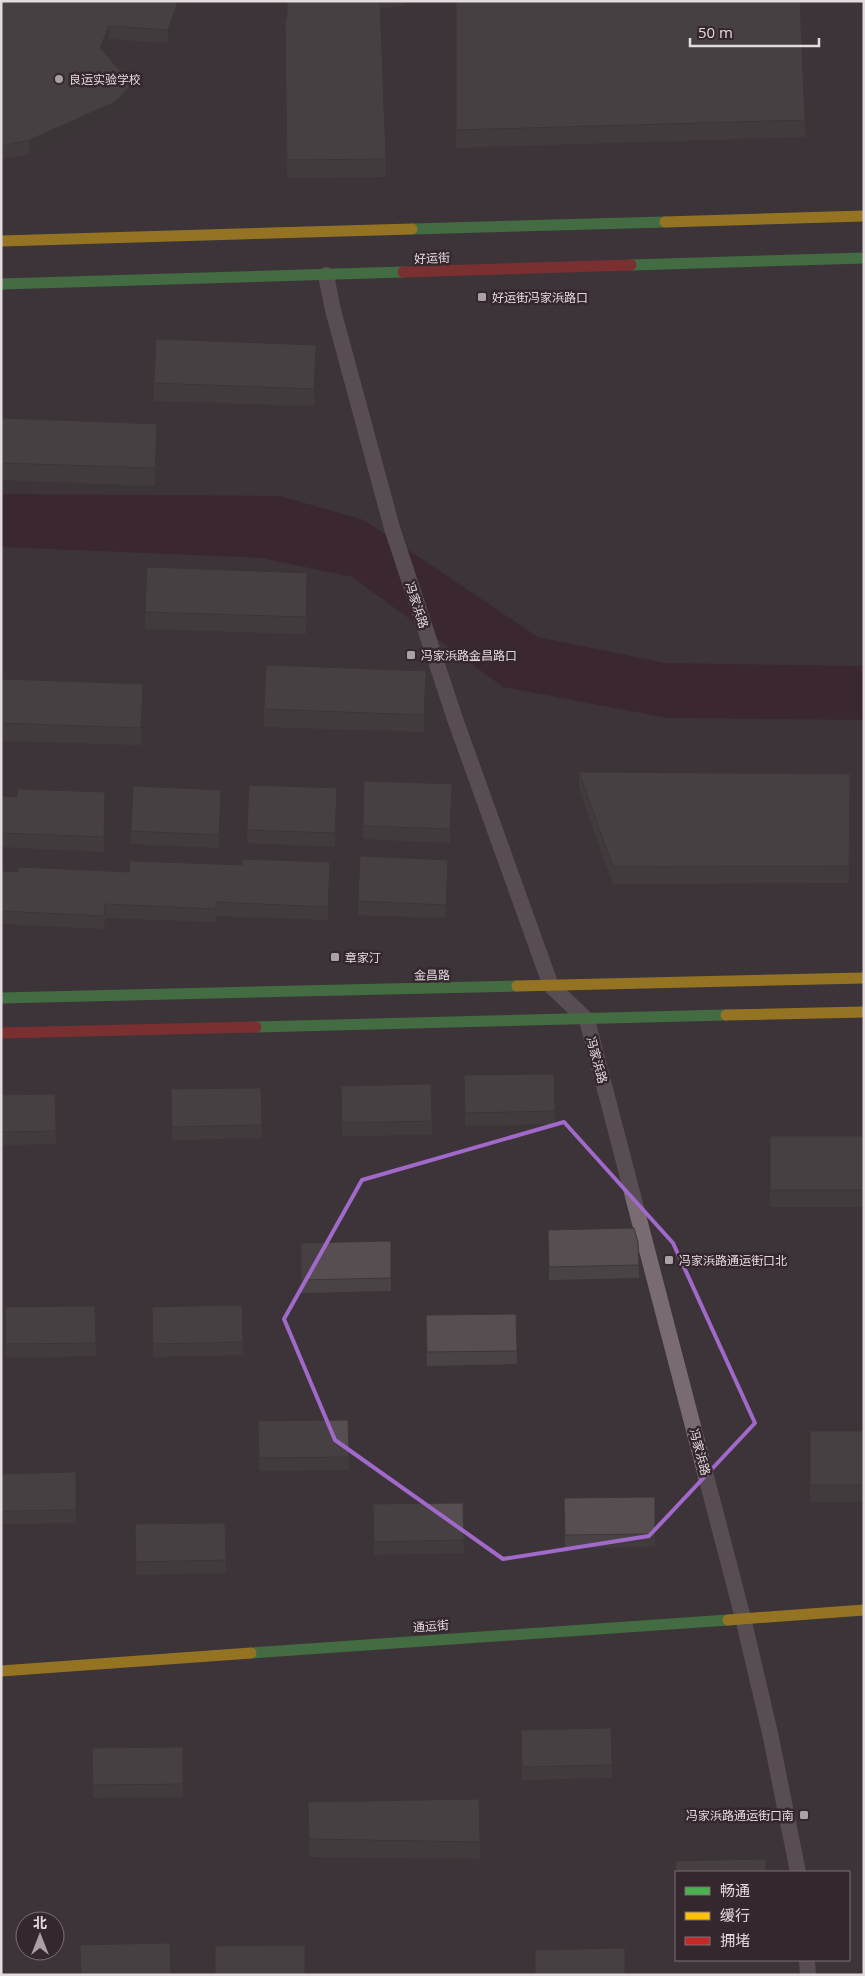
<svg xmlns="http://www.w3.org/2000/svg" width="865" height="1976" viewBox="0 0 865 1976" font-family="'Open Sans','Noto Sans SC',sans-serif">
	<rect width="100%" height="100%" fill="#3c3438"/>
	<path fill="#3a182c" d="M1,494L280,496L364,520L538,637L665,663L864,666V720L667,718L503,687L352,577L261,558L1,547Z"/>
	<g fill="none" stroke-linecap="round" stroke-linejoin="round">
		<path stroke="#786b72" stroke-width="16" d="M326,275L333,310L392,528L455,719L551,986L587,1020L743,1618L770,1733L798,1872
			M807,1960L808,1975"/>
		<path stroke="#4caf50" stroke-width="11" d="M412,229L665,222
			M631,265L864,258
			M1,284L403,272
			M1,998L517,986
			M256,1027L726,1015
			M251,1653L728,1620"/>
		<path stroke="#ffc107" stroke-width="11" d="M665,222L864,216
			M1,241L412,229
			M517,986L864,978
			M726,1015L864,1012
			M728,1620L864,1610
			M1,1671L251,1653"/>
		<path stroke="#c62828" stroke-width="11" d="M403,272L631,265
			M1,1033L256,1027"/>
	</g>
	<path fill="#4a4346" d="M1,1H183L168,43L109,39L103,52L132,97L115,115L29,154L1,159Z
		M287,1H405V6L380,8L386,177L287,178L285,20L287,19Z
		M456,1L805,120V137L456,148Z
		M316,363L314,406L154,401V383Z
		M1,418L157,442L155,486L1,480Z
		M307,590L306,634L145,629V612Z
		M1,679L143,702L141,745L1,741Z
		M426,688L424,732L264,727V709Z
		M579,772L850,774L849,883L613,884L579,789Z
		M1,796L105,807L104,852L1,847Z
		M452,798L450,843L363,839V826Z
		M337,802L335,847L247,843V830Z
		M221,803L219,848L131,844V831Z
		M1,871L129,872L330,876L328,920L216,916V922L105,918L104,929L1,924Z
		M448,874L446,918L358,915V901Z
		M554,1074L555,1124L465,1126L464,1075Z
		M431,1084L432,1135L342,1136L341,1086Z
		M261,1088L262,1138L172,1140L171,1089Z
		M55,1094L56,1144L1,1145V1095Z
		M770,1136H864V1207H770Z
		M548,1230L638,1242L639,1278L549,1280Z
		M391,1241V1291L301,1293V1243Z
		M242,1305L243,1355L153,1357L152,1307Z
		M95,1306L96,1356L6,1358L5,1307Z
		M516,1314L517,1364L427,1366L426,1315Z
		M348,1420L349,1470L259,1471L258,1421Z
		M810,1431H864V1502H810Z
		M76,1472V1523L1,1524V1474Z
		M655,1497V1547L565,1548L564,1498Z
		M463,1503L464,1553L374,1555L373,1504Z
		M225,1523L226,1573L136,1575L135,1524Z
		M611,1728L612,1778L522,1780L521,1730Z
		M183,1747V1797L93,1798L92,1748Z
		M308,1802L480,1842V1859L309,1857Z"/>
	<path fill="#3c3739" d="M178,1H183L168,43V30Z
		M109,26V39L100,61V48Z
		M132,84V97L115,115L29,154V140Z
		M316,345V363L314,406V389Z
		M157,424V442L155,486V468Z
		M307,573V590L306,634V617Z
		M426,671V688L424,732V715Z
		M143,684V702L141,745V728Z
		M452,784V798L450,843V829Z
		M337,788V802L335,847V833Z
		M221,790V803L219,848V835Z
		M105,792V807L104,852V837Z
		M448,860V874L446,918V905Z
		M330,862V876L328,920V907Z"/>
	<path fill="#564e51" stroke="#3c3739" d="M1,1H178L168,30L109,26L100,48L132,84L115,102L29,140L1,146Z
		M287,1H380L386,159L287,160L285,20L287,19Z
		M456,1H800L805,120L456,130Z
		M156,339L316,345L314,389L154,383Z
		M1,418L157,424L155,468L1,463Z
		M147,567L307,573L306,617L145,612Z
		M266,665L426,671L424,715L264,709Z
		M1,679L143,684L141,728L1,723Z
		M579,772L850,774L849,866L613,867Z
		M364,781L452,784L450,829L363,826Z
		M249,785L337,788L335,833L247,830Z
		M133,786L221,790L219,835L131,831Z
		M18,789L105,792L104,837L1,833V796L17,797Z
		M360,856L448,860L446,905L358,901Z
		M242,859L330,862L328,907L216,902V909L105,904L104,916L1,911V871L18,872V867L129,872L130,861L242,865Z
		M554,1074L555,1111L465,1113L464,1075Z
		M431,1084L432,1121L342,1123L341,1086Z
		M261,1088L262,1125L172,1127L171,1089Z
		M55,1094L56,1131L1,1132V1095Z
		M770,1136H864V1190H770Z
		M634,1228L638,1242L639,1265L549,1267L548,1230Z
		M391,1241V1278L301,1280V1243Z
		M242,1305L243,1342L153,1344L152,1307Z
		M95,1306L96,1343L6,1344L5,1307Z
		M516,1314L517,1351L427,1352L426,1315Z
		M348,1420L349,1457L259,1458L258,1421Z
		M810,1431H864V1485H810Z
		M76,1472V1510L1,1511V1474Z
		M655,1497V1534L565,1535L564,1498Z
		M463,1503L464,1540L374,1542L373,1504Z
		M225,1523L226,1560L136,1562L135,1524Z
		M611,1728L612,1765L522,1767L521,1730Z
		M183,1747V1784L93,1785L92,1748Z
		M479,1799L480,1842L309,1839L308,1802Z
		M766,1859V1872H676V1884V1861Z
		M170,1943L171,1975H81L80,1945Z
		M305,1945V1975H215V1946Z
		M625,1948V1975H535V1950Z"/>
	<path d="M0 0H865V1976H0ZM564,1122L673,1243L755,1423L649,1536L503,1559L335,1440L284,1319L362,1180Z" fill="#3c3438" fill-opacity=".55" fill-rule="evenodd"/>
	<path fill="none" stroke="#a069ca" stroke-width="4" stroke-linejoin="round" d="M564,1122L673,1243L755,1423L649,1536L503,1559L335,1440L284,1319L362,1180Z"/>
	<g fill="#a9a1a5" stroke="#35272e" stroke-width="2">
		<circle cx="59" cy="79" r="5"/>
		<rect x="477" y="292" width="10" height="10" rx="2.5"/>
		<rect x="406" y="650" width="10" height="10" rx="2.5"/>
		<rect x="330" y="952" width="10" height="10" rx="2.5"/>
		<rect x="664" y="1255" width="10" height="10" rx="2.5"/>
		<rect x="799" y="1810" width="10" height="10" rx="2.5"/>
	</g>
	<g text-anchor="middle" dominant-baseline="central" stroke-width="5" stroke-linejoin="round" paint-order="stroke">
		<g font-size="12" fill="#e4dbdf" stroke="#35272e" text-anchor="start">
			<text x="69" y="79">良运实验学校</text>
			<text x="492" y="297">好运街冯家浜路口</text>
			<text x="421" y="655">冯家浜路金昌路口</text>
			<text x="345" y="957">章家汀</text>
			<text x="679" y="1260">冯家浜路通运街口北</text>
			<text x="794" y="1815" text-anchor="end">冯家浜路通运街口南</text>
		</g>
		<g font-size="12" fill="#e4dbdf" stroke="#35272e">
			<text transform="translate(432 258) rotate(-2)">好运街</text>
			<text transform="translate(417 605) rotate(72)">冯家浜路</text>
			<text transform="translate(432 975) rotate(-1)">金昌路</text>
			<text transform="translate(597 1060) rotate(75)">冯家浜路</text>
			<text transform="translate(700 1452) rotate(75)">冯家浜路</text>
			<text transform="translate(431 1626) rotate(-4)">通运街</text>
		</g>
	</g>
	<rect width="865" height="1976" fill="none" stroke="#e4dbdf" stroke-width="5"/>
	<rect x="675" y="1871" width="175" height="90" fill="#35272e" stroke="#7b6f75"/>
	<rect x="685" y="1887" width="25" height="8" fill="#4caf50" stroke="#7b6f75"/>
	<text x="720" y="1896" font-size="15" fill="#e4dbdf">畅通</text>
	<rect x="685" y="1912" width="25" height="8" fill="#ffc107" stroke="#7b6f75"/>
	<text x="720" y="1921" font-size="15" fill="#e4dbdf">缓行</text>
	<rect x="685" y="1937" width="25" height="8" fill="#c62828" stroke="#7b6f75"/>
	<text x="720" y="1946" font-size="15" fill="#e4dbdf">拥堵</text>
	<g transform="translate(40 1936)"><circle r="24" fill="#35272e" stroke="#7b6f75"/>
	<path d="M0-4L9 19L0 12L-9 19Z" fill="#a9a1a5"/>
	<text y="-8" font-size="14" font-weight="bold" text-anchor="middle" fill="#e4dbdf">北</text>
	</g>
	<path d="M690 38v8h129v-8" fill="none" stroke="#e4dbdf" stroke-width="2.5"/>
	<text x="698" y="38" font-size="15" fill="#e4dbdf" stroke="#35272e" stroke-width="4" paint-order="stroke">50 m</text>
</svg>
